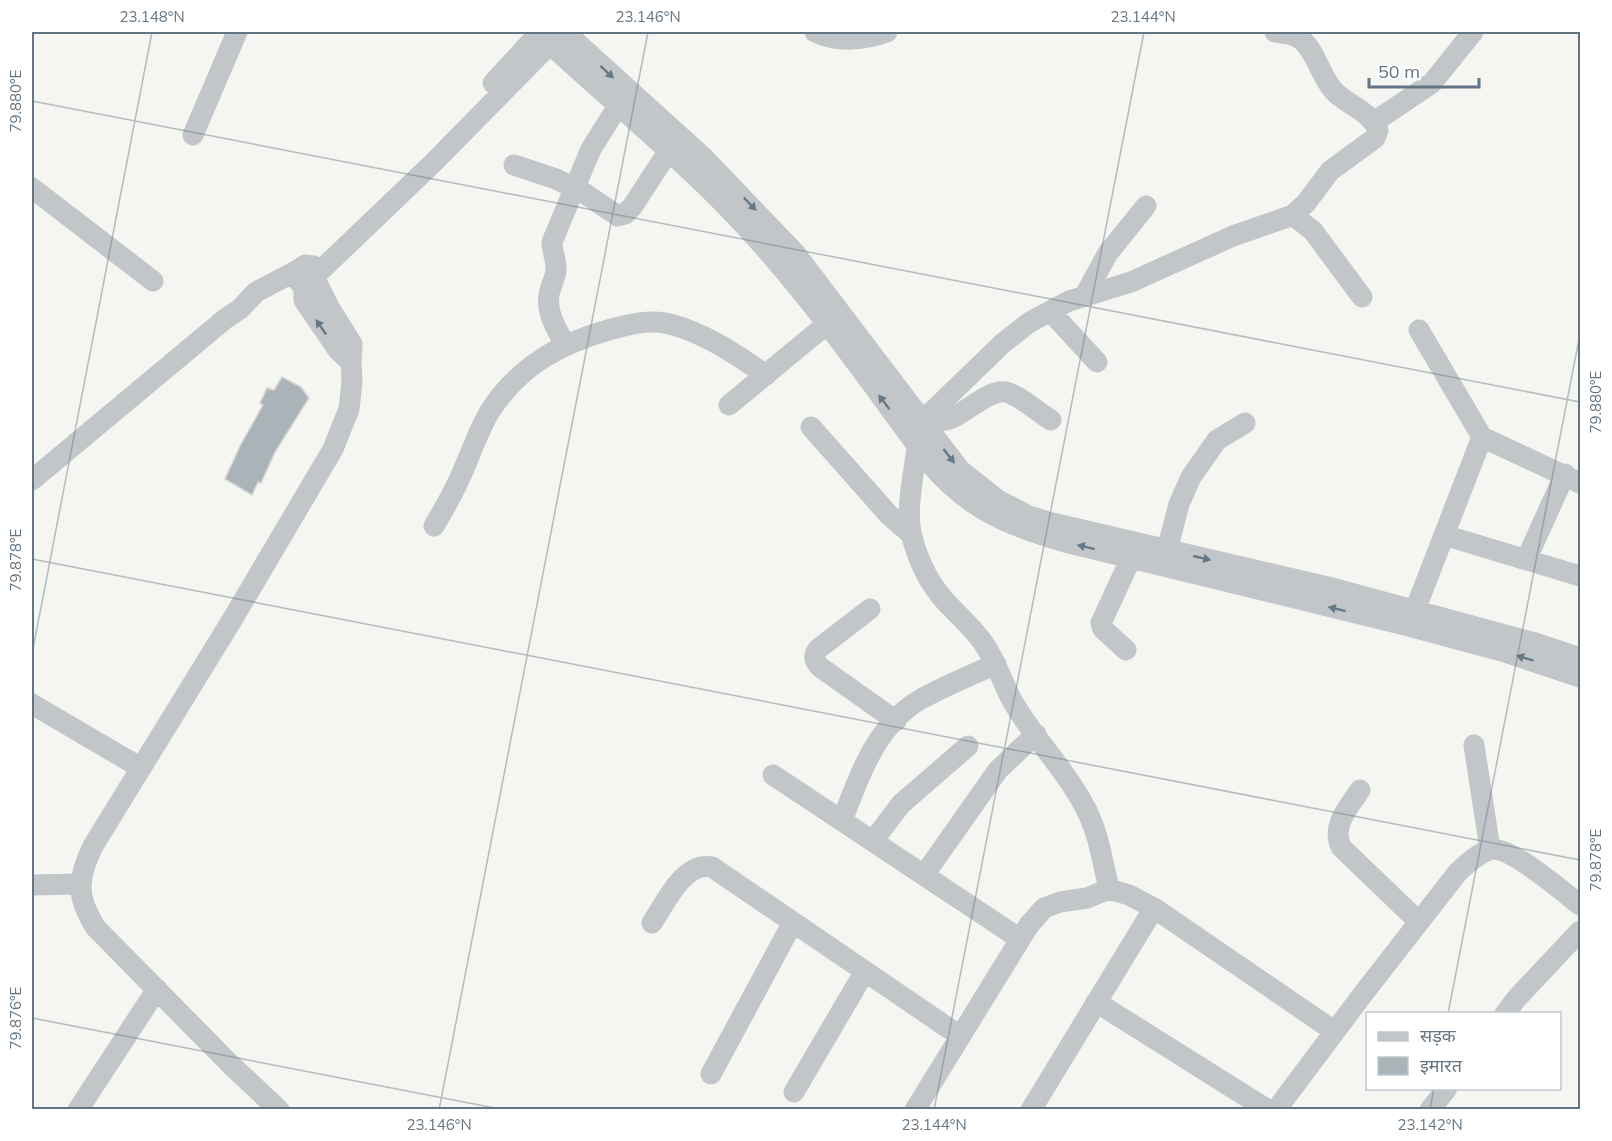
<svg xmlns="http://www.w3.org/2000/svg" width="1612" height="1141" viewBox="0 0 1612 1141" font-family="Mulish,'Noto Sans Devanagari',sans-serif">
	<rect width="100%" height="100%" fill="#f5f5f1"/>
	<path fill="#aab3b8" stroke="#d6d6d4" stroke-width="1.5" d="M282,377L301,387L309,398L275,452L261,483L258,482L252,495L225,479L240,446L263,405L260,403L267,388L274,390Z"/>
	<g fill="none" stroke-linecap="round" stroke-linejoin="round">
		<path stroke="#c2c6c9" stroke-width="21" d="M537,32C598,90 665,143 724,204C803,284 866,377 933,467C972,511 1010,526 1065,542L1409,626L1502,651L1580,677
			M565,32L703,157L795,253L960,470L998,500L1029,516L1048,522L1328,587L1535,643L1580,658
			M815,32C838,43 865,40 887,32
			M493,83L540,32
			M1374,122L1432,83L1473,32
			M193,135L237,32
			M514,165L556,179L584,193L618,216L625,214L632,207L668,152
			M32,188L153,281
			M1293,215L1313,231L1362,297
			M318,273L313,266L305,265L298,270C295,276 297,283 304,285L315,283L318,273L432,164L560,34
			M304,285V300L338,350L351,362
			M1085,295L1108,253L1146,206
			M1050,311L1097,362
			M565,345C557,329 546,314 549,295C550,287 555,279 556,271C557,262 552,252 552,242L591,149L618,106
			M729,405L827,324
			M931,412C933,415 937,419 941,420C956,424 986,388 1006,392C1019,395 1039,413 1051,420
			M811,427L889,515L911,534
			M913,430L1003,343L1030,322L1069,301L1131,282L1233,236L1293,215L1306,203L1330,171L1375,138L1378,130C1370,111 1347,105 1334,91C1320,76 1317,53 1302,40C1294,34 1285,33 1275,32
			M1482,437L1580,483
			M917,447C914,475 905,509 912,537C918,560 929,583 945,601C957,614 971,626 982,641C996,660 1002,682 1013,702C1035,740 1067,771 1087,811C1099,835 1103,864 1109,889
			M32,480L225,319L240,309L256,292L298,270
			M434,526C443,511 451,497 458,482C469,459 477,433 490,411C520,365 561,343 612,329C631,324 650,319 670,324C707,334 735,354 766,375
			M1444,535L1580,576
			M1167,550L1179,504L1191,477L1217,440L1245,423
			M1526,560L1565,474
			M870,609L818,649C813,656 814,660 820,667L896,721
			M1410,623L1482,437L1419,330
			M1126,650L1103,629L1101,623L1131,558
			M32,704L141,768
			M1474,745L1490,849
			M773,775L1020,939
			M1360,790C1349,807 1331,825 1341,847L1419,922
			M842,821C859,776 876,725 921,699C945,686 971,675 996,664
			M873,841L901,804L968,746
			M924,875L998,770L1036,734
			M32,885L80,884
			M652,923C666,902 684,861 712,867L960,1036
			M1096,1002L1268,1110
			M1505,1014L1517,998L1580,931
			M711,1074L793,922
			M794,1092L865,971
			M78,1110L157,989
			M279,1110L229,1063L96,928C76,897 77,879 93,846L232,620L333,449L349,409L352,382L351,362L352,344L329,307L316,281
			M915,1110L1029,925L1044,908L1060,902L1087,898L1109,889L1129,895L1154,908L1334,1031
			M1031,1110L1154,908
			M1276,1110L1363,994L1458,872C1467,864 1477,854 1489,850C1509,844 1563,892 1580,905
			M1430,1110L1447,1088"/>
	</g>
	<defs><path id="oneway-solid" d="M-6-.8H1V-3.2L6.5 0L1 3.2V.8H-6Z" transform="scale(1.5)"/></defs>
	<g fill="#687986">
		<use href="#oneway-solid" transform="translate(607 72) rotate(43)"/>
		<use href="#oneway-solid" transform="translate(750 204) rotate(46)"/>
		<use href="#oneway-solid" transform="translate(321 327) rotate(-124)"/>
		<use href="#oneway-solid" transform="translate(884 402) rotate(-127)"/>
		<use href="#oneway-solid" transform="translate(949 456) rotate(52)"/>
		<use href="#oneway-solid" transform="translate(1086 547) rotate(-166)"/>
		<use href="#oneway-solid" transform="translate(1202 558) rotate(13)"/>
		<use href="#oneway-solid" transform="translate(1337 609) rotate(-166)"/>
		<use href="#oneway-solid" transform="translate(1525 658) rotate(-163)"/>
	</g>
	<path fill="none" stroke="#637583" stroke-width="1.5" stroke-opacity="0.45" d="M32,101L1580,402M32,559L1580,860M32,654L152,32M1448,1014L1580,334M32,1018L505,1110M439,1110L648,32M934,1110L1144,32M1430,1110L1434,1088"/>
	<rect width="1612" height="1141" fill="none" stroke="#ffffff" stroke-width="66"/>
	<rect x="1366" y="1012" width="195" height="78" fill="#ffffff" stroke="#c1c8cd" stroke-width="1.5"/>
	<rect x="1378" y="1032" width="30" height="9" fill="#c2c6c9" stroke="#c1c8cd" stroke-width="1.5"/>
	<text x="1420" y="1042" font-size="18" fill="#637583">सड़क</text>
	<rect x="1378" y="1057" width="30" height="18" fill="#aab3b8" stroke="#c1c8cd" stroke-width="1.5"/>
	<text x="1420" y="1072" font-size="18" fill="#637583">इमारत</text>
	<path d="M1369 78v9h110v-9" fill="none" stroke="#637583" stroke-width="3"/>
	<text x="1378" y="78" font-size="18" fill="#637583" stroke="#ffffff" stroke-width="4.5" paint-order="stroke">50 m</text>
	<rect x="33" y="33" width="1546" height="1075" fill="none" stroke="#637583" stroke-width="2"/>
	<g font-size="15" text-anchor="middle" fill="#637583">
		<text x="152" y="22">23.148°N</text>
		<text x="648" y="22">23.146°N</text>
		<text x="1143" y="22">23.144°N</text>
		<text transform="translate(16 101) rotate(-90)" y="5">79.880°E</text>
		<text transform="translate(1596 402) rotate(-90)" y="5">79.880°E</text>
		<text transform="translate(16 560) rotate(-90)" y="5">79.878°E</text>
		<text transform="translate(1596 860) rotate(-90)" y="5">79.878°E</text>
		<text transform="translate(16 1018) rotate(-90)" y="5">79.876°E</text>
		<text x="439" y="1130">23.146°N</text>
		<text x="934" y="1130">23.144°N</text>
		<text x="1430" y="1130">23.142°N</text>
	</g>
</svg>
